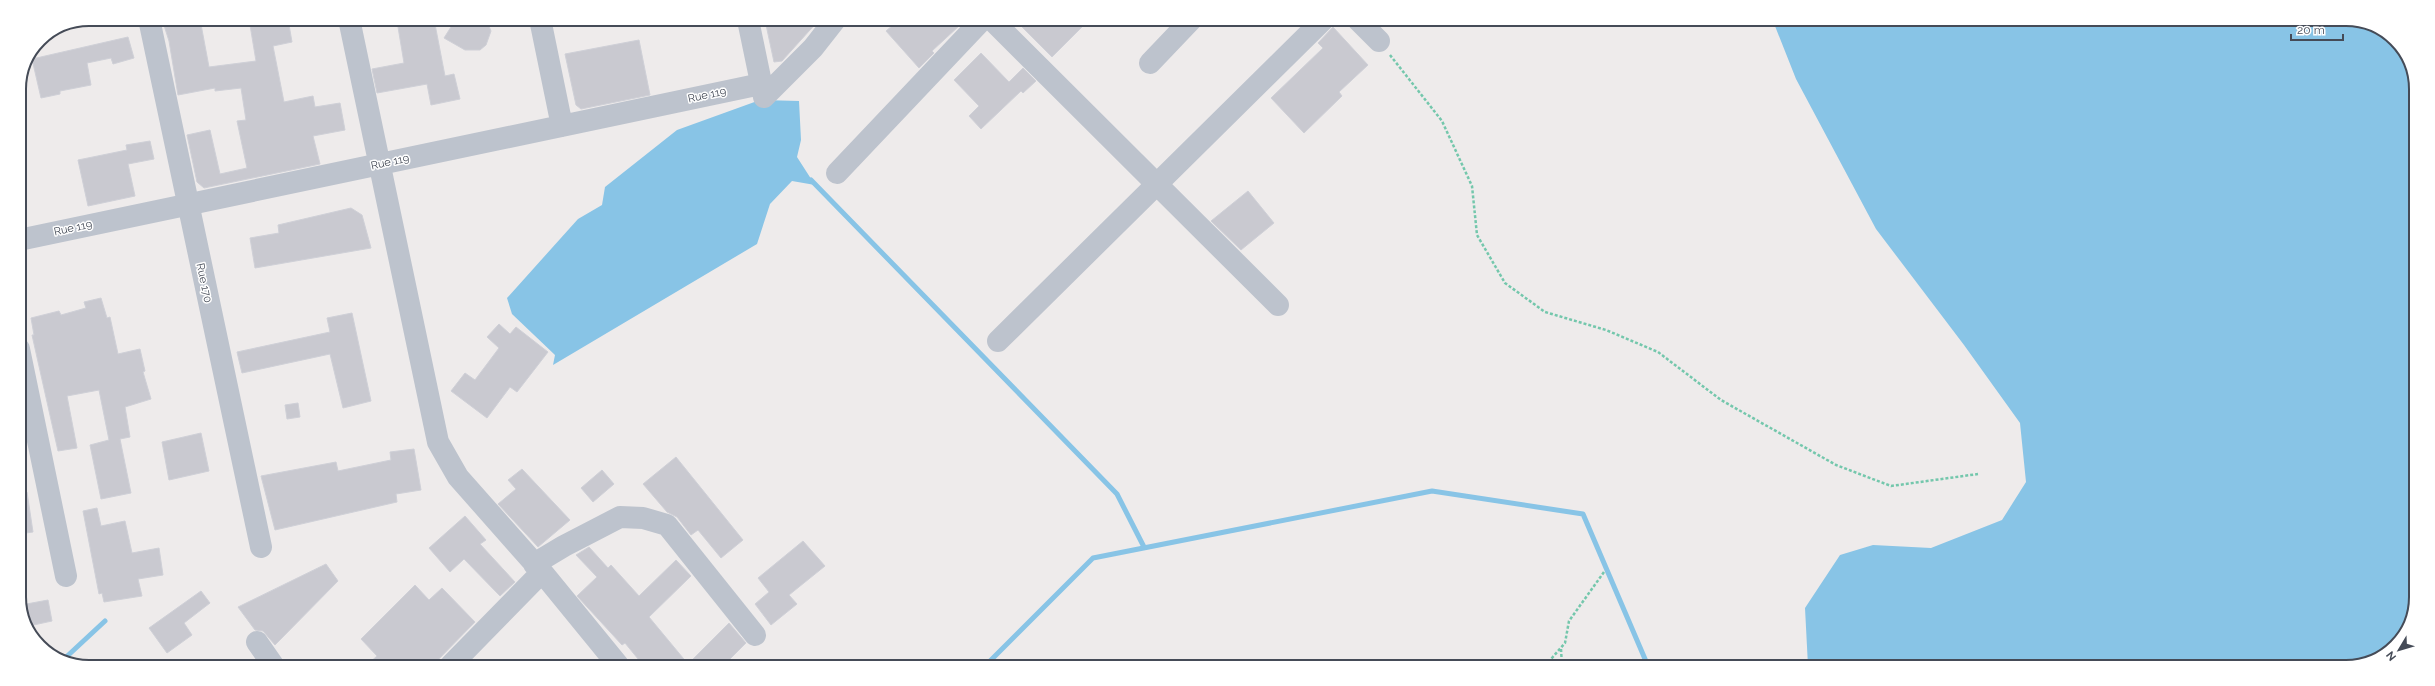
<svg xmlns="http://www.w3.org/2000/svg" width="2435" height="686" viewBox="0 0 2435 686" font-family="Raleway,sans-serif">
	<rect width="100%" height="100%" fill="#eeebeb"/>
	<path fill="#88c4e6" d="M1773,21H2364L2399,43L2416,85L2414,615L2389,652L2346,667L1808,666L1805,608L1840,555L1873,545L1931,548L2002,520L2026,482L2020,423L1964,345L1876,229L1796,79Z
		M760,100L799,101L801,140L797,157L815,185L792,181L770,204L757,244L553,365L555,355L512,314L507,298L578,219L602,205L605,187L677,130Z"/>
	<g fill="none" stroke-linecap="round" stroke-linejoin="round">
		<path stroke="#88c4e6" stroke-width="5" d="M811,180L1117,494L1144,547
			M63,660L105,621
			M985,666L1093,558L1432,491L1583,514L1648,666"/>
	</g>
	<path fill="#c9c9d0" stroke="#cfd0d7" d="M162,19H200L209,67L256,61L249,19H288L292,42L273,46L284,102L313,96L315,107L340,103L345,130L313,136L320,164L204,188L197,182L187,135L210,130L220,174L247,168L237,121L246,120L241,88L215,91V88L178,95L169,41Z
		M409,19H434L445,76L454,74L460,99L431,105L427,84L377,93L372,69L404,63L397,21Z
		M456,19H486L491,31L486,45L480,50H465L444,38Z
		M765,20H819L782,61L774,62Z
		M899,20H954L959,26L932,51L934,53L919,68L886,31Z
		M1029,20H1089L1052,57L1022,27Z
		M1333,27L1368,65L1339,92L1342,96L1304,133L1271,98L1323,48L1318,43Z
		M128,37L134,58L113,64L111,58L87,63L91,85L60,91V94L41,98L32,59Z
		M639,40L650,95L581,109L576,105L565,54Z
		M981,53L1009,82L1023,68L1036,81L1023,93L1021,91L981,129L969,116L979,106L954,80Z
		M150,141L154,159L128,164L135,196L88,206L78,160L127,150L126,145Z
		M1248,191L1274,223L1241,250L1211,221Z
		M351,208L362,215L371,248L255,268L250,238L279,233L278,225Z
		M101,298L107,318L110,317L118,354L140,349L145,371L143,372L151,399L125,407L130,437L120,439L131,493L101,499L90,445L109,440L99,390L67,396L77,448L58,451L32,335H34L31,318L59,311L61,315L86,308L84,302Z
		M352,313L371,401L343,408L330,354L242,373L237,352L330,332L327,318Z
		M499,324L510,334L516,327L548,352L517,392L510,387L487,418L451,391L465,373L475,380L499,348L487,337Z
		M298,403L300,417L287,419L285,405Z
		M201,433L209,471L169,480L162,442Z
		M414,449L421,490L396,494L397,502L275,530L261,476L336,462L338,471L391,460L390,452Z
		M676,457L743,540L721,558L698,530L691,535L677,517L667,512L643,484Z
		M522,469L570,520L538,547L498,504L516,489L508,480Z
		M602,470L614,484L593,502L581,488Z
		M27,492L33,532L19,534V493Z
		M97,508L101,526L125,521L132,553L159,548L163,575L138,579L142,596L104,602L102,593L99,594L83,511Z
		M465,516L486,540L480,544L515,582L500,596L464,559L450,572L429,548Z
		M803,541L825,566L789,595L797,604L771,625L755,604L769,592L758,578Z
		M589,547L608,568L611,565L639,596L676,560L691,576L649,617L688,664L729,623L746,643L724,665H643L625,643L622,645L577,596L597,577L576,555Z
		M326,564L338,581L275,645L263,631L255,630L238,607Z
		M415,585L429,600L442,588L475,622L433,665H367L377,656L361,639Z
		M201,591L210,603L184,623L192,635L167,653L149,628Z
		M48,600L52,621L29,626L21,605Z"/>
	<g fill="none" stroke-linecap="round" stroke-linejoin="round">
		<path stroke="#74c7ac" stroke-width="2.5" stroke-dasharray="3 2" stroke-linecap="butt" d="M1390,55L1442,121L1472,186L1477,235L1505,283L1545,312L1606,330L1658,352L1721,400L1836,465L1891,486L1978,474
			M1561,649L1562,666
			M1545,666L1565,643L1569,621L1604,572"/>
		<path stroke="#bdc3cd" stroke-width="22" d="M149,19L261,547
			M349,19L438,442L458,477L542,572L618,665
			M540,19L562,126
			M748,20L764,97
			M992,20L1278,305
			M1358,20L1379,41
			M1150,63L1191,20
			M764,97L813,48L835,20
			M837,173L982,20
			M19,240L761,84
			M998,341L1323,20
			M19,349L66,576
			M534,564L564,546L620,517L643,518L667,525L755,635
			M257,642L273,665
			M451,665L542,572"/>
	</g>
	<g text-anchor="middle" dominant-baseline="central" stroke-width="3" stroke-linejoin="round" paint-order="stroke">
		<g font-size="11" fill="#454b57" stroke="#fff">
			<text transform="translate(707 95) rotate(-12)">Rue 119</text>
			<text transform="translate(390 162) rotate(-12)">Rue 119</text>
			<text transform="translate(73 228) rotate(-12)">Rue 119</text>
			<text transform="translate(204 283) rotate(78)">Rue 170</text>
		</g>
	</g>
	<path d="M0 0H2435V686H0ZM89 26H2346A63 63 0 0 1 2409 89V597A63 63 0 0 1 2346 660H89A63 63 0 0 1 26 597V89A63 63 0 0 1 89 26Z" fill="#fff" fill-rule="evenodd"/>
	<path fill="none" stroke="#454b57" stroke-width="2" d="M89 26H2346A63 63 0 0 1 2409 89V597A63 63 0 0 1 2346 660H89A63 63 0 0 1 26 597V89A63 63 0 0 1 89 26Z"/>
	<g transform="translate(2399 650) rotate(232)" stroke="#ffffff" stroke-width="3" paint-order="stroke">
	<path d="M0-3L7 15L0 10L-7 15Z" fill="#454b57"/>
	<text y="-6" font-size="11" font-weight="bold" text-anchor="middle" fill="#454b57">N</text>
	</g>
	<path d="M2291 34v6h52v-6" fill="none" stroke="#454b57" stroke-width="2"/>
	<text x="2297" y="34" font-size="12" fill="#454b57" stroke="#ffffff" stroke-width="3" paint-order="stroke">20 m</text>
</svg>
